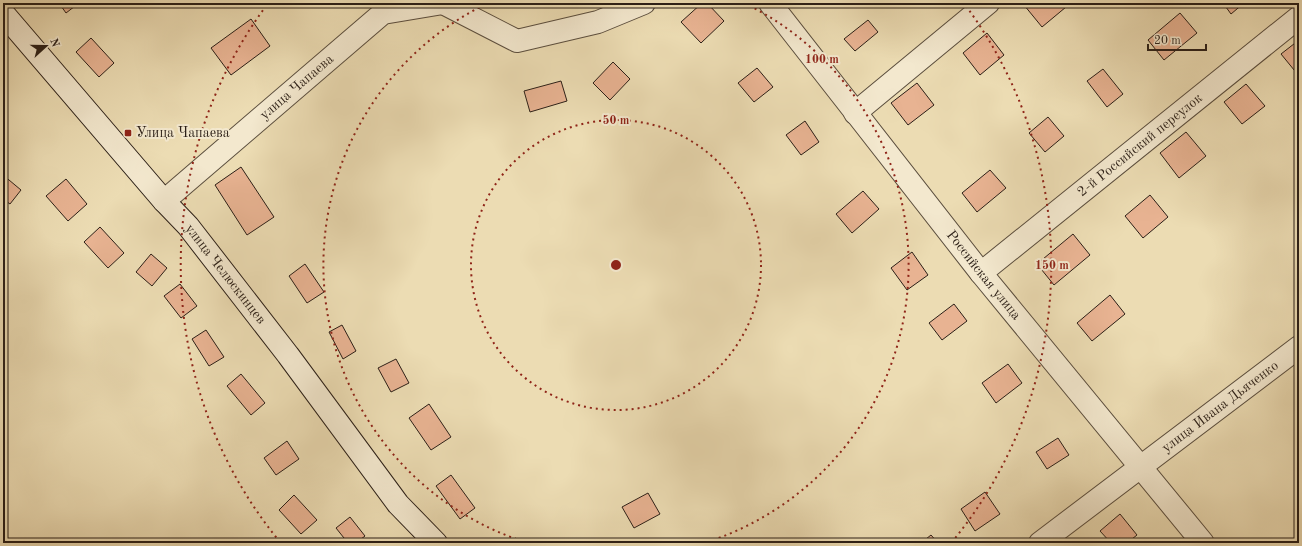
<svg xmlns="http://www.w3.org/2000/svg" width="1302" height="546" viewBox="0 0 1302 546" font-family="'Old Standard TT',serif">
	<rect width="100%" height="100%" fill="#ecdcb3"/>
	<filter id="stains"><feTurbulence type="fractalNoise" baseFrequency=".005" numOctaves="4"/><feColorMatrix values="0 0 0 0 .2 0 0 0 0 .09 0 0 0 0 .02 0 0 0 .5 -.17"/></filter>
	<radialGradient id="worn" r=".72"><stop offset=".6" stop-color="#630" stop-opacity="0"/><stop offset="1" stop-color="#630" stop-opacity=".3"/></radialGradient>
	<path fill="#e8b392" stroke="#2b1f17" d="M59,3H79L66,13Z
		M702,3H707L724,21L701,43L681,22Z
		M1026,3H1062L1066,7L1042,27L1024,5Z
		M1223,3H1244L1231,14Z
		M1180,13L1197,33L1164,60L1148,40Z
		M251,19L270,46L231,75L211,48Z
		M868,20L878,32L855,51L844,39Z
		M987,33L1004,55L980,75L963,53Z
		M91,38L114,63L99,77L76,52Z
		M1299,40V76L1281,54Z
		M613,62L630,79L610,100L593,83Z
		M757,68L773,87L754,102L738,83Z
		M1103,69L1123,94L1107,107L1087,81Z
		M561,81L567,101L530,112L524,91Z
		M917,83L934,105L908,125L891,103Z
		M1246,84L1265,106L1242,124L1224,102Z
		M1048,117L1064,136L1045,152L1029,133Z
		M805,121L819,142L801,155L786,135Z
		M1186,132L1206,156L1179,178L1160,153Z
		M241,167L274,217L247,235L215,185Z
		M990,170L1006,188L977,212L962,193Z
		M3,175L21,190L10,204L3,199Z
		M66,179L87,204L68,221L46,196Z
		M863,191L879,209L852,233L836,214Z
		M1150,195L1168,217L1143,238L1125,216Z
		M100,227L124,253L108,268L84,242Z
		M1073,234L1090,255L1054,285L1037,264Z
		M912,252L928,275L907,290L891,268Z
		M151,254L167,268L152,286L136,272Z
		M305,264L324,292L307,303L289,276Z
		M180,284L197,306L181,318L164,296Z
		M1110,295L1125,314L1092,341L1077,323Z
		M954,304L967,321L942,340L929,323Z
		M342,325L356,351L343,359L329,332Z
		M206,330L224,357L209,366L192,339Z
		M396,359L409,383L391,392L378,368Z
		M1008,364L1022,383L996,403L982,383Z
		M241,374L265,403L251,415L227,386Z
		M429,404L451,437L431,450L409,418Z
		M1058,438L1069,455L1047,469L1036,452Z
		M287,441L299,459L276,475L264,458Z
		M451,475L475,508L460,519L436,486Z
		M985,492L1000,514L975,531L961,509Z
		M648,493L660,514L634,528L622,507Z
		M294,495L317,520L301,534L279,510Z
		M1120,514L1137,535L1127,543H1111L1100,531Z
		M350,517L365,536L356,543H348L336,528Z
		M931,535L938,543H921Z"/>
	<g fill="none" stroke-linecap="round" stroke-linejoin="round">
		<g stroke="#5b4e3e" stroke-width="24">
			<g id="street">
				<path d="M443,3L517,41L598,22L644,3"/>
				<path id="s1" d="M770,3L981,273L1203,543"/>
				<path d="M855,113L988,3"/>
				<path id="s2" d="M164,201L383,13L443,3"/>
				<path id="s3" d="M981,273L1299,17"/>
				<path id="s4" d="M1040,543L1299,347"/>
			</g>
		</g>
		<g stroke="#2b1f17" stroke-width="24">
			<g id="secondary">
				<path id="s5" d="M3,13L164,201L188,226L288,355L398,504L436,543"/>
			</g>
		</g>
		<use href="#street" stroke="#f3e8ce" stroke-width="22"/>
		<use href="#secondary" stroke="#f3e8ce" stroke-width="22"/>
	</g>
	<g fill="none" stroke="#8f2418" stroke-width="2" stroke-dasharray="2 4">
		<circle cx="616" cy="265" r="145"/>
		<path d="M528 543A291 291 0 0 1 488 3M744 3A291 291 0 0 1 704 543"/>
		<path d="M280 542A436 436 0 0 1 266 6M966 6A436 436 0 0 1 952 542"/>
	</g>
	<rect fill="#8f2418" stroke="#f3e8ce" stroke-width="1.5" x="124" y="129" width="8" height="8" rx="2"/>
	<g text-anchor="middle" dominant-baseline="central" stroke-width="4" stroke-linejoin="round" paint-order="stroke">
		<g font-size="14" fill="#2b1f17" stroke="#f3e8ce">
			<text stroke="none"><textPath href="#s2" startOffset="175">улица Чапаева</textPath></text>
			<text stroke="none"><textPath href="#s3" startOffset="204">2-й Российский переулок</textPath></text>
			<text stroke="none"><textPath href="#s5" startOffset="343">улица Челюскинцев</textPath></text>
			<text stroke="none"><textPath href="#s1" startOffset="346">Российская улица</textPath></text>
			<text stroke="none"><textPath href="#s4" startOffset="226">улица Ивана Дьяченко</textPath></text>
		</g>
		<g font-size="14" fill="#2b1f17" stroke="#f3e8ce" text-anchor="start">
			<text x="136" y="133">Улица Чапаева</text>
		</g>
	</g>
	<circle cx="616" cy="265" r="6" fill="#8f2418" stroke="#f3e8ce" stroke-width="2"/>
	<g font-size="12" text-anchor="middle" font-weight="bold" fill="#8f2418" stroke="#f3e8ce" stroke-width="4" stroke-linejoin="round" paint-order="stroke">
		<text x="822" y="63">100 m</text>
		<text x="616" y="124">50 m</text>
		<text x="1052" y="269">150 m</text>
	</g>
	<rect width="1302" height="546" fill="none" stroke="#ecdcb3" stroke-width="16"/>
	<rect x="4" y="4" width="1294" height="538" fill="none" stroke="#2b1f17" stroke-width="2"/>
	<rect x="8" y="8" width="1286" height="530" fill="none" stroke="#2b1f17"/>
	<g transform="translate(46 46) rotate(69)" stroke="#f3e8ce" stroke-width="3" paint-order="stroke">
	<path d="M0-3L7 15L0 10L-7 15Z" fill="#2b1f17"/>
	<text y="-6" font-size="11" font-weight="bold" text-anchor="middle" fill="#2b1f17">N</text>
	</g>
	<path d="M1148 44v6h58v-6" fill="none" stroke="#2b1f17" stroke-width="2"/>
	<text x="1154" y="44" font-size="12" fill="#2b1f17" stroke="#f3e8ce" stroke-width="3" paint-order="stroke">20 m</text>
	<rect width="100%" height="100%" filter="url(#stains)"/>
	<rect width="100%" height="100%" fill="url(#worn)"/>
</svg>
